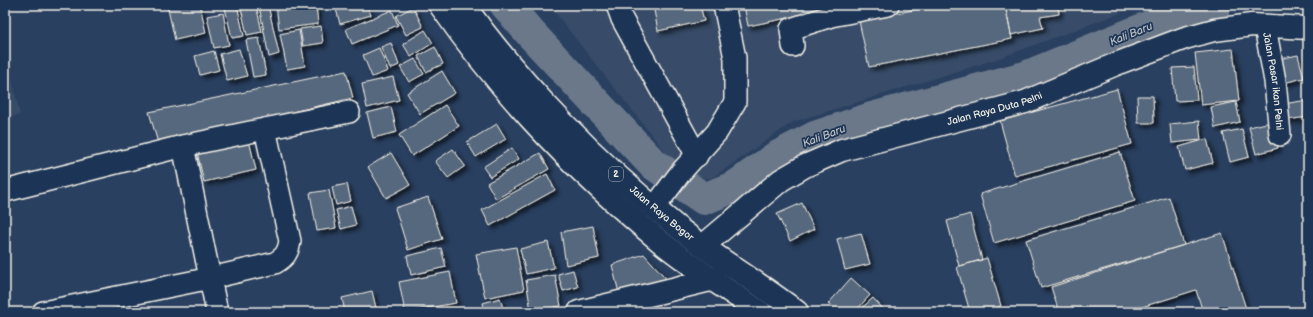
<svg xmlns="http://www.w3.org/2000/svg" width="1313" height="317" viewBox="0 0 1313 317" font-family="'Balsamiq Sans',sans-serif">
	<defs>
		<filter id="shadow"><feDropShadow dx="3.5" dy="3.5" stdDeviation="2" flood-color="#0009"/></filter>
	</defs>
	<rect width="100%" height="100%" fill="#2a4060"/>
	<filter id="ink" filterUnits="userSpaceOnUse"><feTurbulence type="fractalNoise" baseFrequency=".025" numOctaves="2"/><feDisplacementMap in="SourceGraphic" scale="8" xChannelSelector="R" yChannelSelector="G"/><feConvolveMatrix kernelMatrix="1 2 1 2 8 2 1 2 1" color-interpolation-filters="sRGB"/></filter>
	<g filter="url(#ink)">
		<path fill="#374c69" d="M549,5H1142L997,59L793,122L712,178H697L672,161Z
			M5,47L20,115L5,118Z"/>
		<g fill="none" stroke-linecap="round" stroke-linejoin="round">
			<path stroke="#6a788a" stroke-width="32" d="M506,5L532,35L652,163L704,199L736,186L775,158L815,137L872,118L1025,77L1187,11L1216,5"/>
		</g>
		<path fill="#56677d" stroke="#f4f1e8" filter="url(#shadow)" d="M167,5H200L206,33L175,40Z
			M237,5L244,36L232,38L225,8Z
			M256,5L262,32L247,35L241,8Z
			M268,5L279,54L269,57L259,6Z
			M276,5H316L318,24L279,29Z
			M335,5H367L371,15L340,24Z
			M653,5H700L704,21L658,31Z
			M744,5H852L748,26Z
			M937,5H1005L1012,39L869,67L859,21Z
			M1005,5H1058L1059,14L1040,17L1043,28L1011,35Z
			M413,7L423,27L406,35L396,16Z
			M392,10L398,25L352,44L346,29Z
			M223,13L229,45L214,48L207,16Z
			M321,26L323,43L303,46L300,29Z
			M299,30L305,66L287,69L280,34Z
			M425,30L433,43L411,57L403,44Z
			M259,38L266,75L253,77L246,40Z
			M391,43L399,65L390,69L381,47Z
			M435,47L443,64L426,72L418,56Z
			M379,48L388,71L372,77L363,55Z
			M239,49L247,76L227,81L220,54Z
			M1233,49L1239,101L1201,105L1195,53Z
			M214,51L219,70L200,75L195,56Z
			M1298,55L1304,78L1279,84L1274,60Z
			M415,59L424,74L409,82L400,67Z
			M1194,67L1197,100L1175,101L1172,68Z
			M346,71L353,98L158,143L149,112Z
			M442,71L455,93L420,114L407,93Z
			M393,77L399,100L367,108L362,84Z
			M1117,89L1132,144L1015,176L1000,121Z
			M1137,96H1153L1154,123H1138Z
			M1308,100V117L1286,120L1283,104Z
			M1236,102L1240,122L1215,128L1211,107Z
			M445,105L459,126L412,156L399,135Z
			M391,107L397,132L373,138L367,113Z
			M1199,121L1201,140L1172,143L1170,124Z
			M1271,122L1278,148L1256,154L1249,127Z
			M497,124L506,139L476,157L467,142Z
			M1242,129L1249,157L1230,162L1223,133Z
			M1207,139L1213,163L1185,170L1179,147Z
			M249,140L256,170L204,182L197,152Z
			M512,148L519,159L490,177L483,167Z
			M453,149L465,166L448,178L435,161Z
			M1120,152L1135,201L994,243L980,194Z
			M391,153L410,185L386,198L368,167Z
			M540,153L549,169L496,199L487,183Z
			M547,174L555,190L490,226L482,210Z
			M347,184L351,201L336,205L332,187Z
			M329,190L336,228L317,231L310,193Z
			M428,197L442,239L408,250L395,208Z
			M1169,197L1184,245L1041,288L1026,240Z
			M802,203L814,229L790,241L777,214Z
			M351,206L356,225L341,229L336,210Z
			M970,214L982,260L959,266L947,221Z
			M593,226L599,258L566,265L561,232Z
			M861,233L870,264L845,270L837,239Z
			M1222,233L1247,312H1203L1196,290L1126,312H1059L1051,287Z
			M548,242L554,268L526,274L520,249Z
			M516,247L524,290L485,298L476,254Z
			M441,248L446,267L411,275L407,256Z
			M644,254L672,285L620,297L612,265Z
			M987,258L1001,306L983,312H970L957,267Z
			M573,270L578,287L563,291L558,274Z
			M450,272L456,303L405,312L399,282Z
			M555,275L561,306L531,311L526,280Z
			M851,278L870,295L855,312H837L828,304Z
			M372,291L377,312H345L342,298Z
			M500,298L504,312H485L483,303Z
			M873,298L886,312H857Z"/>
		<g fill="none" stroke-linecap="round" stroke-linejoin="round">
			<g stroke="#f4f1e8" stroke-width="24">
				<g id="minor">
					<path d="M617,5L622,19L697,156"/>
					<path id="s1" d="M1265,27L1275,81L1280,135"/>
					<path d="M793,46L791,29L831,16L888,5"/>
					<path d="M183,146L217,312"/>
					<path d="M5,191L183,146L265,129"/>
					<path d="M654,208L681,172L717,132L735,102V58L724,5"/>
					<path d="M43,312L211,278L275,263C285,257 288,253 290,241L265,129L349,112"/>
				</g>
			</g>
			<g stroke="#f4f1e8" stroke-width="25">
				<g id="major">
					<path id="s2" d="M704,245L781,180L805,166L842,150L1025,102L1121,62L1185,38L1214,30L1252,25L1308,28"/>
					<path d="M579,312L714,279"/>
				</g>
			</g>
			<g stroke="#f4f1e8" stroke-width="25">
				<g id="highway">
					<path d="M440,5C501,93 578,174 661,242C692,267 727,289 760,312"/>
					<path id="s3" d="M464,5C520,84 600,165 676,226C714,257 758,282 797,312"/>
				</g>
			</g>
			<use href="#minor" stroke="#1d3557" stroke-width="21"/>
			<use href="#major" stroke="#1d3557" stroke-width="22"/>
			<use href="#highway" stroke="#1d3557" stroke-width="22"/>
		</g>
	</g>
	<g text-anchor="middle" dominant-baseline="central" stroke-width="3.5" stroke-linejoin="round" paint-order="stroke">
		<rect fill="#1d3557" stroke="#b4b9bc" stroke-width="1" x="609" y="167" width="14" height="14" rx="3"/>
		<g font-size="9" font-weight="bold" fill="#f4f1e8">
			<text x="616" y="174">2</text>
		</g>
		<g font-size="10" fill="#f4f1e8" stroke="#1d3557">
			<text stroke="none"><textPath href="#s1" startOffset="55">Jalan Pasar ikan Pelni</textPath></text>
			<text stroke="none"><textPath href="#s2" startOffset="327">Jalan Raya Duta Pelni</textPath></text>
			<text stroke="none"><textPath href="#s3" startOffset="288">Jalan Raya Bogor</textPath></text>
		</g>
		<g font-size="11" font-style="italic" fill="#bdc1c2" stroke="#1d3557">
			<text transform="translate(1131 34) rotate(-22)">Kali Baru</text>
			<text transform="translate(824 136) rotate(-21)">Kali Baru</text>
		</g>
	</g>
	<rect width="1313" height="317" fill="none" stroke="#1d3557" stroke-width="20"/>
	<rect x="10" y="10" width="1293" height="297" fill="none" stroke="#f4f1e8" stroke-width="1.5" filter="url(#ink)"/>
</svg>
